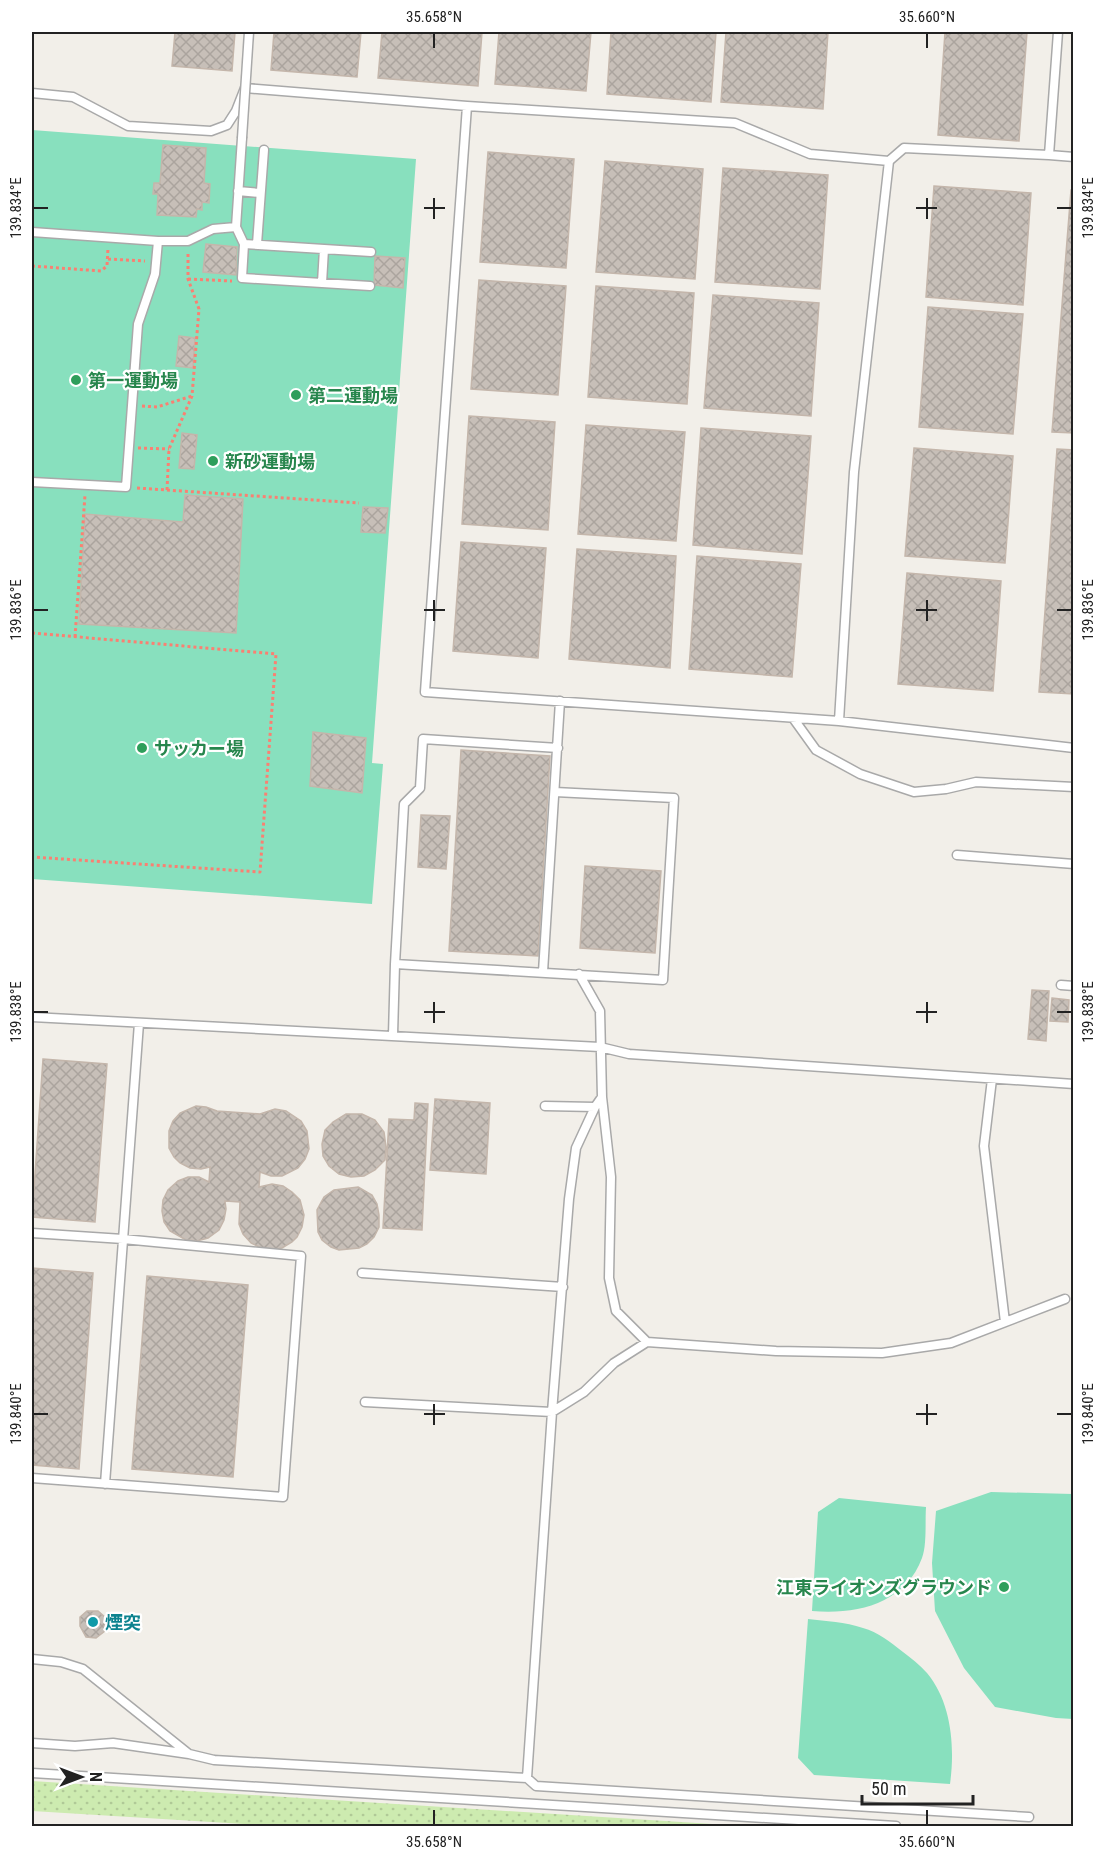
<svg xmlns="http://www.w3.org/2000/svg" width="1105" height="1858" viewBox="0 0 1105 1858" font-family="'Roboto Condensed','Noto Sans JP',sans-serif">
	<defs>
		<pattern id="grass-dots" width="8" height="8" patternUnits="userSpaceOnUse" patternTransform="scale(1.5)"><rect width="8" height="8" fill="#cdebb0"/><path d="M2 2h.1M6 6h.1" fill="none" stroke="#b0c997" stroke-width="1.8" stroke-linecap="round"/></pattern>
		<pattern id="building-cross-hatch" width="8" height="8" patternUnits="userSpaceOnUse" patternTransform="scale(1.5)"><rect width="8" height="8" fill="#c7bfb8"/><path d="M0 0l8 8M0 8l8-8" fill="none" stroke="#aba49e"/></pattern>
	</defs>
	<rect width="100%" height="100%" fill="#f2efe9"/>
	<path fill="url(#grass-dots)" d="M32,1781L744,1826H275L32,1811Z"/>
	<path fill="#88e0be" d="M32,130L416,159L372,763L383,764L372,904L32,879Z
		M991,1492L1073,1494V1719L1056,1718L995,1707L964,1668L935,1611L932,1563L936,1511Z
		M839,1498L926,1507C925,1521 927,1545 922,1558C905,1604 856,1615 812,1611L818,1512Z
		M808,1619C826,1621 845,1622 863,1628C878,1632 890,1642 903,1652C911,1658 920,1665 927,1673C952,1703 955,1748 950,1784L814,1775L798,1758Z"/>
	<path fill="url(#building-cross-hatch)" stroke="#c4b6ab" stroke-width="1.5" d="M175,32H235L232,71L172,66Z
		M274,32H361L357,77L271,70Z
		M382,32H482L478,86L378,78Z
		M499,32H591L586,91L495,84Z
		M611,32H716L711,102L607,94Z
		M726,32H828L823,109L721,102Z
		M945,32H1027L1019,141L938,135Z
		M163,145L206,148L204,183L210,184L209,203L202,202V210L197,209L196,217L157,215L158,194H153L154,183H160Z
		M488,152L574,159L566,268L480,262Z
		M605,161L703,169L695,279L596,272Z
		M723,168L828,175L820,289L715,282Z
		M934,186L1031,193L1023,305L926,297Z
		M1071,190H1074V433L1052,432Z
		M206,244L237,247L236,275L203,272Z
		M375,256L405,258L403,288L374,285Z
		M479,280L566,286L558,395L471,389Z
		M596,286L694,293L687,404L588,397Z
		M713,295L819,303L811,416L704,408Z
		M928,307L1023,314L1013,434L919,427Z
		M179,336L195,338L193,368L176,366Z
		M469,416L555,422L548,530L462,524Z
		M586,425L685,432L676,541L578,534Z
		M701,428L811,436L802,554L693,545Z
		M182,433L197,435L194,469L179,468Z
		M914,448L1013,456L1005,563L905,556Z
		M1057,449L1074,450V694L1039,692Z
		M185,495L243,499L236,633L79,624L85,514L183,522Z
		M363,507L388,508L385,533L361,532Z
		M461,542L546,548L538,658L453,651Z
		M577,549L676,556L670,668L569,659Z
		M697,556L801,564L792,677L689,669Z
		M907,573L1001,581L993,691L898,684Z
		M313,732L366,738L362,793L310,786Z
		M461,750L550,756L538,956L449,951Z
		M421,815L450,816L446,869L418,867Z
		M585,866L661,871L655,953L580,948Z
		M1032,990L1049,991L1046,1041L1028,1039Z
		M1052,998L1069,1000L1068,1022L1050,1021Z
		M43,1059L107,1064L95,1222L32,1217Z
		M435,1099L490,1103L486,1174L430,1170Z
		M415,1103L428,1104L422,1230L383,1228L389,1119L414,1120Z
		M196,1106L206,1107L217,1111L260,1114L275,1109L286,1111L301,1121L307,1131L309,1149L305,1159L298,1168L282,1176H271L260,1172L259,1187L272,1184L283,1186L292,1192L300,1200L304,1215L302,1227L297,1237L292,1242L282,1248L271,1250L261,1248L251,1243L243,1234L239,1224L240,1202L225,1201L226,1209L224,1220L219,1230L208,1238L197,1241L186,1240L170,1231L164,1222L162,1211L163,1200L168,1190L178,1181L188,1177H199L209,1182L210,1167L201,1169L190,1168L180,1163L174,1157L169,1148V1131L173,1121L180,1113Z
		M346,1114H362L375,1120L384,1132L386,1147L385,1160L375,1170L364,1176L351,1177L339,1174L329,1166L323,1156L322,1144L325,1130L333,1122Z
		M358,1187L372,1195L377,1204L379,1215V1227L374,1237L367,1244L359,1248L339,1250L331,1247L322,1240L318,1232L317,1210L324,1197L334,1190Z
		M32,1268L93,1273L79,1469L32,1465Z
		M147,1276L248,1285L233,1477L132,1469Z
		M87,1611H98L105,1617V1631L96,1638L86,1637L80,1626V1617Z"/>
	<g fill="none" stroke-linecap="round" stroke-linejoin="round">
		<g stroke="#a9a9a9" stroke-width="11">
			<path id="lane" d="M32,93L73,97L128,126L211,131L227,125L236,111L245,88L467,106L735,123L810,154L889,161
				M467,106L425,692L839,721L1074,748
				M1049,155L1074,157
				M238,191L260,193
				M236,227L244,244L371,252
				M32,232L158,241H188L213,229L236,227L242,138
				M244,244L242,278L370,286
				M257,244L264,150
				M322,283L324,249
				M32,482L126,487L138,324L155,274L158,241
				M793,718L816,750L860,774L914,792L946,789L976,782L1074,787
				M839,721L854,472L889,161L904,148L1049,155L1058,32
				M957,855L1074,864
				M395,964L404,804L420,788L423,739L558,748
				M543,972L560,701
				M1061,985L1074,986
				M32,1017L600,1047L629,1054L1074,1084
				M393,1035L395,964L663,980L674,798L555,792
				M992,1079L984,1146L1005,1322
				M602,1097L611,1177L609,1278L616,1311L647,1342
				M545,1106L595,1107
				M32,1233L123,1239L301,1256L283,1497L32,1478
				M362,1273L563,1287
				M365,1402L552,1412L584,1392L614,1363L647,1342L776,1351L882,1353L951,1343L1065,1299
				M105,1484L139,1023
				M32,1659L61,1662L83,1669L189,1754
				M32,1743L75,1746L113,1743L189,1754L214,1760L527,1778L536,1786L1029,1817
				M32,1773L896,1826
				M527,1778L552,1412L569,1199L576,1148L595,1107L602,1097L600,1011L579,974"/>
		</g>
		<path stroke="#fa8072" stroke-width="3" stroke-dasharray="3 3" stroke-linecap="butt" d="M108,259L145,261
			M32,266L101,271L107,266L108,248
			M188,279L232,281
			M142,406L157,407L192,396
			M138,448L169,449
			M137,488L359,503
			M167,490L169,449L192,396L199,309L188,279V252
			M32,633L276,654L260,872L32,857
			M75,637L85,495"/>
		<use href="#lane" stroke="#fff" stroke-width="8"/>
		<g stroke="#a9a9a9" stroke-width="11" stroke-linecap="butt">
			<path id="lane-bridge" d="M242,138L249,32"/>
		</g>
		<use href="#lane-bridge" stroke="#fff" stroke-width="8"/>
	</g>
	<path fill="none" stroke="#222" stroke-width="2" d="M434,33V48M927,33V48M434,198V219M927,198V219M33,208H48M424,208H445M916,208H937M1057,208H1072M434,600V621M927,600V621M33,610H48M424,610H445M916,610H937M1057,610H1072M434,1002V1023M927,1002V1023M33,1012H48M424,1012H445M916,1012H937M1057,1012H1072M434,1404V1425M927,1404V1425M33,1414H48M424,1414H445M916,1414H937M1057,1414H1072M434,1810V1825M927,1810V1825"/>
	<g fill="#2e9e5b" stroke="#fff" stroke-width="2">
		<circle cx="76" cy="380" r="6"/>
		<circle cx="296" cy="395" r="6"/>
		<circle cx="213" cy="461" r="6"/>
		<circle cx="142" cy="748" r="6"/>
		<circle cx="1004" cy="1587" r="6"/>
	</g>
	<circle fill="#0f9aa8" stroke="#fff" stroke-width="2" cx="93" cy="1622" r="6"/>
	<g text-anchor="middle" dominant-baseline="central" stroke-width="4.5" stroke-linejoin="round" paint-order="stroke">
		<g font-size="18" font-weight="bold" fill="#27864d" stroke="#fff" text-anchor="start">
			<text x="88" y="380">第一運動場</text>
			<text x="308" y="395">第二運動場</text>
			<text x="225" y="461">新砂運動場</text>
			<text x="154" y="748">サッカー場</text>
			<text x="992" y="1587" text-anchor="end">江東ライオンズグラウンド</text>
		</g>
		<g font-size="18" font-weight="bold" fill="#0d838f" stroke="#fff" text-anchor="start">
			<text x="105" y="1622">煙突</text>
		</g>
	</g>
	<rect width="1105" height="1858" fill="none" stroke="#ffffff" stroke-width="66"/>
	<g transform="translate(81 1777) rotate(90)" stroke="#ffffff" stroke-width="4.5" paint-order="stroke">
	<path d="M0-4.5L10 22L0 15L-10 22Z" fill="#222222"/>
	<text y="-9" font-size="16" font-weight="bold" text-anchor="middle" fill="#222222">N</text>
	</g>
	<path d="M862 1795v9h111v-9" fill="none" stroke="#222222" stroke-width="3"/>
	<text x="871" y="1795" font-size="18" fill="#222222" stroke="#ffffff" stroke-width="4.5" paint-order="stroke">50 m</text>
	<rect x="33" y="33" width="1039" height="1792" fill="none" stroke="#222" stroke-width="2"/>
	<g font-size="15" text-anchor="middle" fill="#222">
		<text x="434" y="22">35.658°N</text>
		<text x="927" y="22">35.660°N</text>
		<text transform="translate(1088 208) rotate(-90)" y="5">139.834°E</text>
		<text transform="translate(16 208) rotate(-90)" y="5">139.834°E</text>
		<text transform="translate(16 610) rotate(-90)" y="5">139.836°E</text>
		<text transform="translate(1088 610) rotate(-90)" y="5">139.836°E</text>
		<text transform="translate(16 1012) rotate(-90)" y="5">139.838°E</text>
		<text transform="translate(1088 1012) rotate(-90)" y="5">139.838°E</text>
		<text transform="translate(16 1414) rotate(-90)" y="5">139.840°E</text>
		<text transform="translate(1088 1414) rotate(-90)" y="5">139.840°E</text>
		<text x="434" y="1847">35.658°N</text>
		<text x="927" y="1847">35.660°N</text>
	</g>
</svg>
